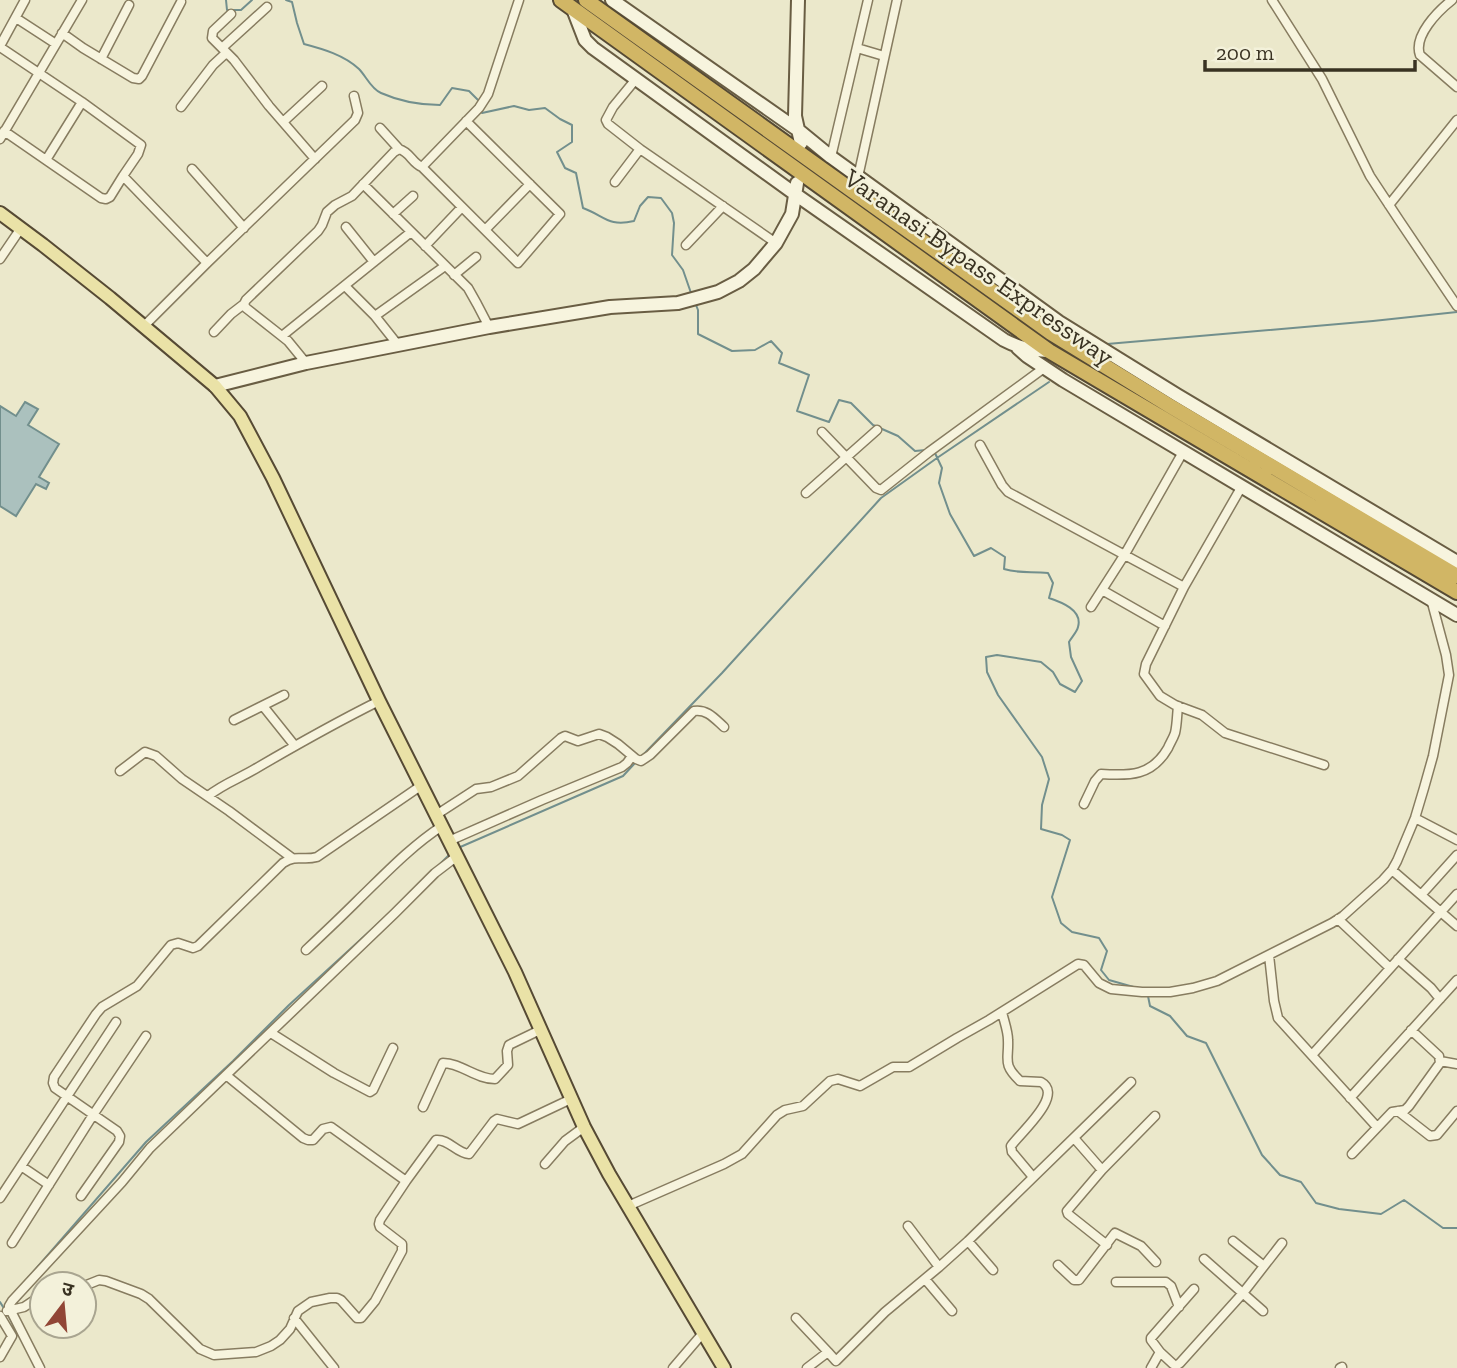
<svg xmlns="http://www.w3.org/2000/svg" width="1457" height="1368" viewBox="0 0 1457 1368" font-family="'Zilla Slab','Noto Sans Devanagari',serif">
	<rect width="100%" height="100%" fill="#ebe8cb"/>
	<path fill="#abc1be" stroke="#728f8d" stroke-width="2" d="M25,402L38,409L28,425L59,444L39,477L49,483L46,489L36,484L16,516L0,506V406L16,416Z"/>
	<g fill="none" stroke-linecap="round" stroke-linejoin="round">
		<path stroke="#728f8d" stroke-width="2" d="M226,0L227,10H241L252,0
			M286,0L292,2L297,23L304,44C323,49 344,55 359,69C366,76 371,89 381,93C399,101 421,105 440,105L452,88L469,91L480,102
			M482,111V113L514,106L529,110L545,108L560,119L572,125V142L557,152L565,168L576,173L583,208C605,216 608,227 634,221L640,206L648,197L661,198L672,213L674,223L672,255L683,270L691,293
			M696,305L698,310V334L732,351L755,350L771,341L782,353L779,363L809,375L797,411L829,422L839,400L851,403L873,425L898,436L915,451L926,450
			M1107,344L1373,321L1457,312
			M934,451L942,468L939,483L950,514L974,556L991,548L1005,557L1004,569C1020,574 1032,571 1048,573L1053,583L1049,598C1061,602 1083,610 1078,627C1077,632 1071,638 1069,642L1071,657L1082,681L1075,692L1060,684L1053,672L1041,662L997,655L986,657L987,672L998,695L1042,757L1049,779L1042,805L1041,829L1062,835L1070,840L1052,897L1061,923L1072,932L1099,938L1107,951L1101,970L1109,980L1137,988
			M642,756L722,673L881,498L937,458L1049,382
			M458,848L623,776L635,763
			M439,865L450,854
			M1148,996L1150,1006L1170,1016L1187,1036L1206,1043L1262,1155L1280,1175L1301,1182L1316,1203L1339,1209L1381,1214L1404,1200L1443,1228H1457
			M20,1287L146,1142L233,1061L289,1005L382,920
			M0,1302L5,1310
			M8,1315L22,1341"/>
		<g stroke="#877c60" stroke-width="11">
			<path id="street" d="M1272,0L1322,79L1370,176L1399,220L1457,306
				M1452,0C1438,11 1413,36 1420,55L1457,87
				M231,14L213,31L212,38L234,60L269,106L315,159
				M16,18L56,44
				M62,33L83,48L133,78L139,79L142,76L181,2
				M0,46L25,0
				M0,47L82,102L141,145L138,154L123,176
				M222,48L267,7
				M857,48L884,56
				M101,59L129,5
				M636,79L613,107L606,120L608,124L640,149
				M181,107L213,65L226,53
				M283,122L322,86
				M380,128L399,149
				M4,131L101,198L106,199L110,197L123,176L207,263
				M0,139L82,0
				M831,157L868,0
				M46,160L82,102
				M422,167L518,263L560,214L466,121
				M192,169L244,228
				M858,177L897,0
				M615,182L640,149L776,243
				M363,184L468,288L477,304L489,327
				M1389,205L1457,120
				M393,214L413,196
				M346,227L374,262
				M485,230L530,184
				M686,245L723,206
				M425,246L462,207
				M0,259L21,228
				M454,275L476,257
				M345,286L375,316L398,345
				M375,316L445,266
				M144,326L207,263L355,120L358,113L354,96
				M214,332L231,314L244,304
				M282,336L411,232
				M306,363L288,341L246,308L244,304L246,300L318,231L322,225L327,212L335,205L352,196L394,152L399,149C410,152 412,163 422,167L479,108L488,94L519,0
				M822,432L876,488L881,490L929,452L1044,368
				M980,445L1002,485L1008,492L1184,587
				M1242,486L1184,587L1146,664L1144,674L1160,696L1175,705L1202,715L1225,733L1324,765
				M806,493L877,430
				M1102,590L1165,626
				M1091,607L1125,554L1183,452
				M263,706L295,746
				M234,720L284,695
				M120,771L145,752L156,756L182,779L229,811L292,858
				M208,796C223,784 240,778 255,769C296,745 337,722 379,701
				M1084,804L1095,781L1101,774C1130,776 1152,776 1168,748C1170,743 1173,739 1175,733C1177,725 1177,715 1178,706
				M436,815L476,789L491,787L518,776L561,738L565,736L578,741L599,734L607,737L618,744L636,759L641,761L650,755L694,711C707,709 714,718 724,727
				M1415,818L1457,840
				M449,841L542,800L622,767L627,763L632,756
				M1392,870L1457,926
				M1421,895L1457,855
				M1338,919L1390,968
				M306,950C323,934 340,918 357,901C384,875 410,847 442,826
				M1269,955L1274,1001L1278,1018L1377,1127
				M1398,959L1431,988L1440,999
				M1002,1012C1004,1021 1008,1031 1008,1040C1009,1060 1002,1064 1020,1081L1041,1082C1065,1095 1019,1134 1011,1146L1012,1152L1033,1177
				M271,1033L334,1073L370,1092L373,1090L393,1048
				M1312,1055L1457,894
				M1440,1061L1457,1064
				M226,1075L303,1138L308,1140H313L323,1129L331,1127L406,1181
				M1350,1098L1457,980
				M423,1107L443,1063C461,1063 476,1079 495,1079L508,1065L507,1051L509,1045L540,1030
				M1398,1111L1430,1136L1437,1135L1457,1111
				M1074,1138L1102,1170
				M1352,1154L1392,1112L1405,1110L1409,1106L1440,1063L1439,1056L1411,1030
				M545,1164L565,1141L584,1127
				M21,1166L49,1185
				M81,1196L119,1142L120,1136L117,1131L55,1088L53,1083L54,1077L96,1014L102,1007L137,986L171,945L178,943L193,948L198,946L283,863C297,854 302,861 317,857L422,785
				M0,1198L116,1022
				M628,1206L724,1164L742,1154L777,1115L785,1110L803,1106L830,1081L838,1079L860,1086L893,1067H909L957,1038L989,1020L1078,964L1084,965L1099,983L1111,989L1142,992H1170L1193,988L1217,981L1332,923L1343,916L1383,880L1392,870L1397,861L1415,818L1424,788L1433,756L1449,675L1446,655L1431,599
				M908,1226L939,1267
				M968,1241L993,1270
				M1233,1241L1264,1266
				M12,1243L93,1115L146,1036
				M1107,1245L1068,1214L1067,1211L1102,1170L1155,1116
				M1204,1259L1263,1311
				M1058,1265L1074,1280H1079L1115,1233L1141,1246L1156,1262
				M925,1279L952,1311
				M1116,1282H1166L1171,1286L1179,1307
				M84,1286L99,1280L106,1281L141,1294L149,1299L200,1349L214,1355L256,1352L271,1346L280,1340L290,1329L298,1311L311,1302L330,1298H337L341,1300L357,1318H361L375,1301L402,1251V1244L380,1227L379,1224L380,1220L406,1181L436,1140C449,1139 456,1153 469,1154L494,1121L497,1119L518,1124L571,1099
				M7,1311L24,1307L42,1295
				M9,1311V1306L12,1301L122,1182L150,1148L395,913L435,873L456,857
				M11,1311L40,1368
				M0,1316L12,1336L0,1357
				M294,1318L334,1368
				M796,1318L828,1352
				M1160,1352L1151,1340V1338L1194,1289
				M673,1368L703,1333
				M807,1368L828,1352L836,1361L885,1312L939,1267L968,1241L1131,1082
				M1151,1368L1160,1352L1173,1364L1176,1366L1180,1363L1243,1293L1282,1243
				M1340,1368L1342,1367"/>
		</g>
		<g stroke="#695d43" stroke-width="16">
			<path id="secondary" d="M612,0L798,130L831,157L1059,322L1177,395L1457,562
				M798,0L795,116L801,143
				M573,9L585,40L593,48L795,194L1004,340C1019,348 1031,350 1049,351
				M1018,348L1027,356L1063,380L1457,615
				M215,386L306,363L489,327L610,307L678,303L718,292L739,281L754,269L776,243L792,214L797,183"/>
		</g>
		<g stroke="#564a34" stroke-width="16">
			<path id="primary" d="M0,213L43,245L110,298L215,386L240,416L273,478L379,701L515,972L584,1127L609,1174L724,1368"/>
		</g>
		<g stroke="#564a34" stroke-width="18">
			<path id="highway" d="M561,0L1049,351L1457,592
				M586,0L1051,333L1170,406L1457,576"/>
		</g>
		<use href="#street" stroke="#f7f4de" stroke-width="8"/>
		<use href="#secondary" stroke="#f7f4de" stroke-width="12"/>
		<use href="#primary" stroke="#eae2a7" stroke-width="12"/>
		<use href="#highway" stroke="#d1b665" stroke-width="14"/>
	</g>
	<g text-anchor="middle" dominant-baseline="central" stroke-width="5" stroke-linejoin="round" paint-order="stroke">
		<g font-size="26" fill="#393222" stroke="#f3f1da">
			<text transform="translate(979 267) rotate(35)">Varanasi Bypass Expressway</text>
		</g>
	</g>
	<g transform="translate(63 1305) rotate(16)"><circle r="33" fill="#f3f1da" stroke="#a9a590" stroke-width="2"/>
	<path d="M0-5L12 26L0 18L-12 26Z" fill="#914636"/>
	<text y="-10" font-size="19" font-weight="bold" text-anchor="middle" fill="#393222">उ</text>
	</g>
	<path d="M1205 60v10h210v-10" fill="none" stroke="#393222" stroke-width="3.5"/>
	<text x="1216" y="60" font-size="21" fill="#393222" stroke="#f3f1da" stroke-width="5" paint-order="stroke">200 m</text>
</svg>
